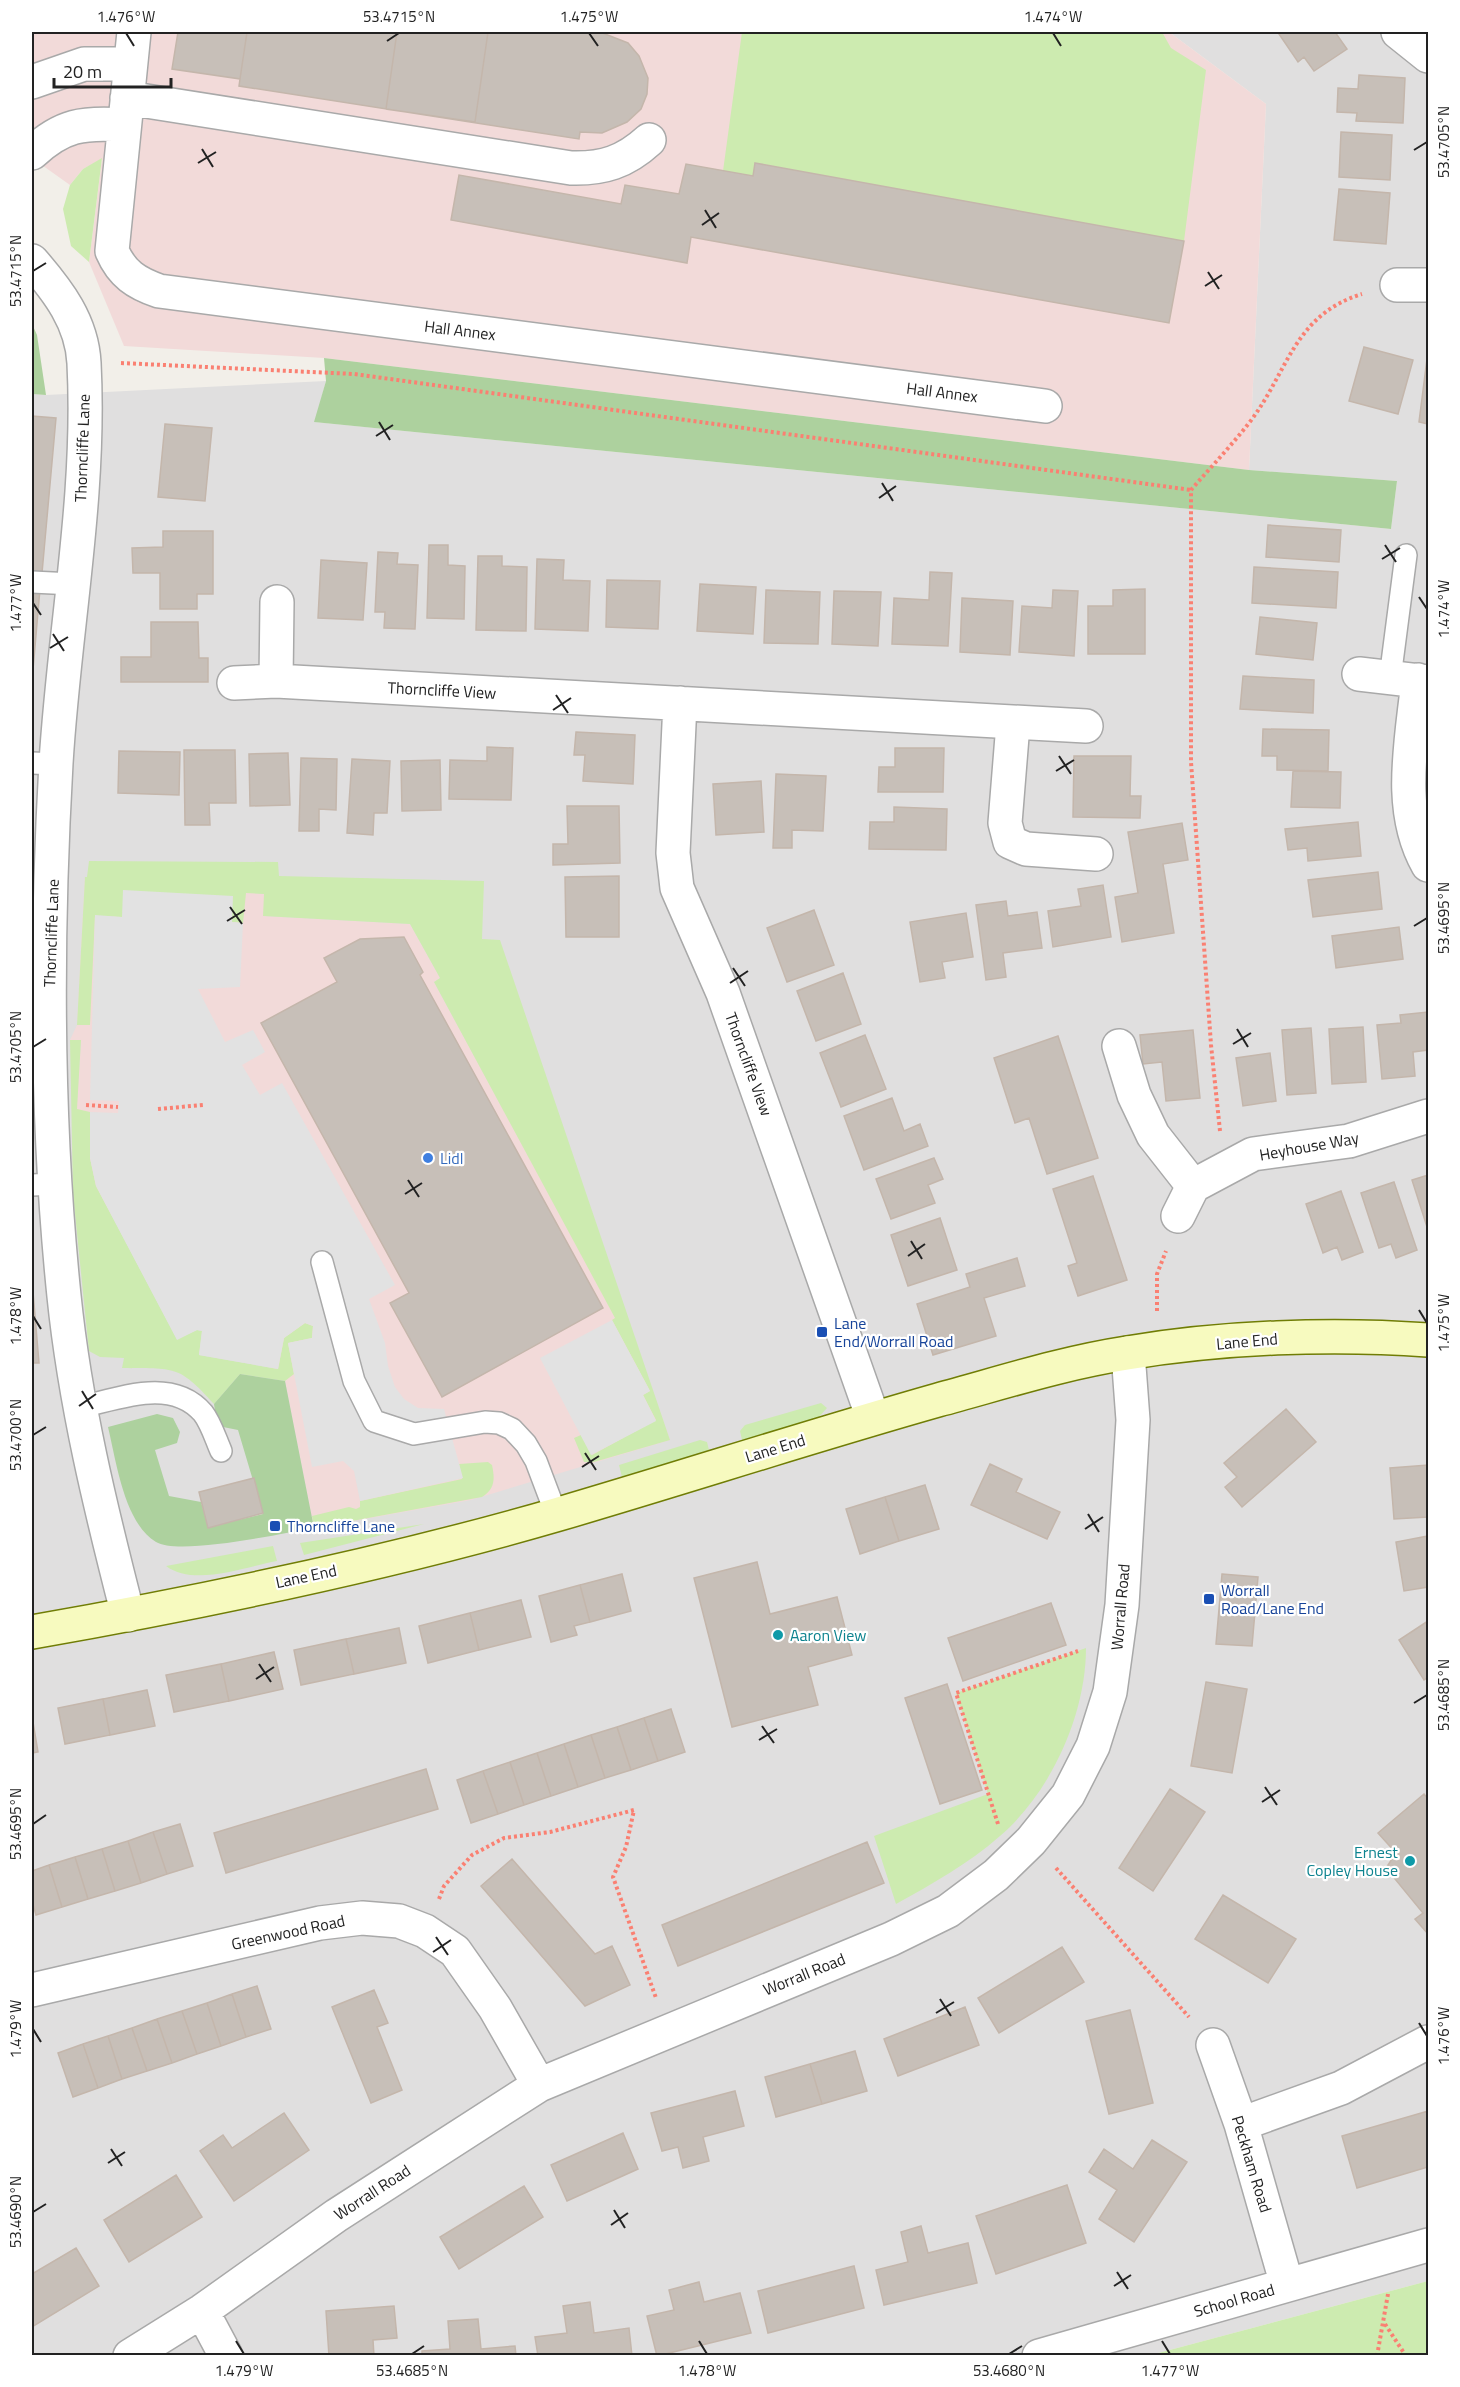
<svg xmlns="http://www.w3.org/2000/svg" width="1460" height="2387" viewBox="0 0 1460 2387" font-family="'Titillium Web',sans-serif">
	<rect width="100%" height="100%" fill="#f2efe9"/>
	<path fill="#e0dfdf" d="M1169,32H1428V2281L1151,2355L32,2356V394L46,395L326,381L315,422L1391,529L1397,481L1249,470L1266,104Z"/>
	<path fill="#f2dad9" d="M32,32H1169L1266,104L1249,470L324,358L124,346L89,262L102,159L83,169L70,185L32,158Z
		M85,877L265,894L264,916L410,924L440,978L434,982L613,1312L624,1308L670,1440L471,1500L314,1528L285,1381L88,1193L76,1115L81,1041L70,1040L77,1025Z"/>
	<path fill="#cdebb0" d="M742,32H1162L1171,48L1206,70L1184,241L756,163L753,176L723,171Z
		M102,158L89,262L71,246L63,209L70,185L83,169Z
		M89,861L278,862L279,876L484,881L482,939L500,940L670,1440L594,1462H584L574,1438L581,1435L592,1455L656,1420L643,1395L650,1391L612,1320L615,1318L434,982L440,978L410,924L263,916L264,894L246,893L243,923L232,922V896L122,917L95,916L90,1025H77L85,877H87Z
		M70,1040H81L77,1109L90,1112V1158L96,1186L177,1339L197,1330L202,1331L199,1355L278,1369L284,1338L305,1323L313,1326L312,1338L288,1343L294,1374L285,1381L240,1374L214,1404C178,1364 175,1369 122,1368L124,1358L100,1357L89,1351L73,1194Z
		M821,1403L827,1408L818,1418L742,1440L740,1431L745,1425Z
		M700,1440L707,1442L709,1450L622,1477L619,1465Z
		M488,1462L492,1465C495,1479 495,1489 482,1497L314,1528L312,1516L349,1507L356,1509L360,1507V1501L462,1479L459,1464Z
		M424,1524L304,1555L300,1543Z
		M273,1546L277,1561C245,1567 194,1587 166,1566Z
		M1086,1648C1086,1715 1051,1792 1000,1836C968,1864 932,1884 896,1904L874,1836L988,1794L956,1693Z
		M1428,2281V2355H1151Z"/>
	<path fill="#add19e" d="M32,324L37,335L46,395L32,394Z
		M324,358L1249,470L1397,481L1391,529L314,422L326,381Z
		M240,1374L285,1381L314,1528C284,1533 179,1556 156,1542C124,1523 116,1460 108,1427L157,1414L173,1418L180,1432L177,1443L155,1450L169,1496L201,1502L208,1527L263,1514L238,1430L223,1427L216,1418L214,1404Z"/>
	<path fill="#e2e2e2" d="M123,890L233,896L232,922L243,923L240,987L198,989L225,1042L253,1030L265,1052L242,1065L260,1095L282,1083L395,1285L369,1299L385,1343L388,1366L395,1387L404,1399L418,1408L444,1409L463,1478L360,1501L354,1471L343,1461L312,1467L288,1343L312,1338L313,1326L305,1323L284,1338L278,1369L199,1355L202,1331L197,1330L177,1340L96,1186L90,1158V1112L118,1113L119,1101L90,1100L95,915L122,917Z
		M612,1320L650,1391L643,1395L656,1421L591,1455L540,1358Z"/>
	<path fill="#c7bfb8" stroke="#c4b6ab" stroke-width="1.5" d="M178,32H247L240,79L172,69Z
		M178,32H600L628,43L639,56L648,78L647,94L641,109L627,122L602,133L580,132L579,139L239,86L240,79L172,69Z
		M397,32H488L475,122L386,109Z
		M1283,32H1335L1347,49L1314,71L1304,57L1298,62L1279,34Z
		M1359,75L1405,78L1403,123L1356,121L1357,113L1337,112L1338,88L1358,89Z
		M1341,132L1392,135L1390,180L1339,177Z
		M755,163L1184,241L1169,323L691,237L687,263L451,220L459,175L621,204L625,185L679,194L686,164L753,176Z
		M1339,189L1390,193L1386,244L1334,240Z
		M1364,347L1413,360L1398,414L1349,401Z
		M1428,351V424L1419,422Z
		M32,416L56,418L42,573L32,572Z
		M165,424L212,428L205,501L158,497Z
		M1268,525L1341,530L1339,562L1266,557Z
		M163,531H213V594H197V609H160V573H133L132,548L163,547Z
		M429,545H448V565L465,566L464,619L427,618Z
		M378,552L398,553L397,564L418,565L415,629L384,628L385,612H375Z
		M478,556H502V566L527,567L526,631L476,630Z
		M537,559L564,560L563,580L590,581L588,631L535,629Z
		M321,560L367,563L363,620L318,618Z
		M1254,567L1338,572L1336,608L1252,603Z
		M930,572L952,573L948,646L892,644L894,598L929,600Z
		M607,580L660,581L658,629L606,627Z
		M700,584L756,587L753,634L697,631Z
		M32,588L40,589L32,681Z
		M1145,589V654H1088V606H1113V590Z
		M766,590L820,592L818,644L764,643Z
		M1053,590L1078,591L1074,656L1019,652L1022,606L1052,608Z
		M834,591L881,592L878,646L832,644Z
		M962,598L1013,601L1010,655L960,652Z
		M1260,617L1317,623L1313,660L1256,654Z
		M151,622H198L199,658H208V682H121V657H151Z
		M1243,676L1314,680L1313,713L1240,709Z
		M1263,729L1329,730L1328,771L1277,770V756H1262Z
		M576,732L635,735L633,784L583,781L585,755H574Z
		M487,747L513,748L511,800L449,799L450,760L487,761Z
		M895,748H944L943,792H878L879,767H895Z
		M184,750H235L236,803H209L210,825H185Z
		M119,751L180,752L179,795L118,793Z
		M288,753L290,805L250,806L249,754Z
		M1074,756H1131L1130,796H1141L1140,818L1073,817Z
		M301,758L337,759L336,810L319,809V831H299Z
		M352,759L390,761L387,813H374L373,835L347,833Z
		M440,760L441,810L402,811L401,761Z
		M1293,771L1341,772L1340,808L1291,807Z
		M776,774L826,776L823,831L792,830V848H773Z
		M761,781L764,832L716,835L713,784Z
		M567,806H619L620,863L553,865V844H568Z
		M894,807L947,809L946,850L869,849L870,822H894Z
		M1358,822L1361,856L1308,861L1307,848L1288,850L1285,829Z
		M1182,823L1188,860L1163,864L1174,933L1122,942L1115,897L1138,893L1128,832Z
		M1378,872L1382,909L1313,917L1308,880Z
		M619,876V937H566L565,877Z
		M1103,885L1111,937L1053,947L1048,911L1081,906L1078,889Z
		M1006,901L1008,916L1037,912L1042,948L1003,953L1006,977L986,980L976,905Z
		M814,910L834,965L787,982L767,928Z
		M966,913L973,957L942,962L945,978L920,982L910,922Z
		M1399,927L1403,959L1336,968L1332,936Z
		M404,937L423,972L420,975L603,1308L442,1397L390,1303L409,1293L261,1023L337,982L324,958L360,939Z
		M843,973L861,1024L816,1041L797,991Z
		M1428,1012V1050L1413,1052L1415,1076L1382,1079L1377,1025L1401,1023L1400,1015Z
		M1363,1027L1366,1082L1332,1084L1329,1029Z
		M1311,1028L1316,1093L1287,1095L1282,1030Z
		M1193,1030L1200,1098L1166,1101L1162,1062L1143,1064L1140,1035Z
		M865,1035L886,1089L841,1107L820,1053Z
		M1058,1036L1098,1158L1047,1174L1029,1118L1015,1123L994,1058Z
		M1270,1053L1276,1101L1243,1106L1236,1058Z
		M892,1098L904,1131L920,1124L928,1146L864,1170L844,1116Z
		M934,1158L943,1179L928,1185L935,1203L891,1219L876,1179Z
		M1428,1175V1230L1412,1180Z
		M1093,1176L1127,1280L1078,1296L1068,1266L1077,1263L1053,1189Z
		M1394,1182L1417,1250L1396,1258L1391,1244L1379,1248L1361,1193Z
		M1341,1191L1363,1252L1342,1260L1337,1247L1323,1253L1306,1204Z
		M940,1218L957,1270L908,1286L891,1235Z
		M1017,1258L1025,1286L984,1298L996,1336L933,1355L917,1304L970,1287L966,1274Z
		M32,1280L39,1363H32Z
		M1286,1409L1316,1442L1242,1507L1225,1487L1237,1477L1224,1463Z
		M990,1464L1022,1479L1016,1492L1060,1512L1047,1539L971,1505Z
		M1428,1465V1517L1394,1519L1390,1468Z
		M254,1478L263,1513L208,1528L199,1492Z
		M925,1485L939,1529L899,1541L885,1497Z
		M885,1497L899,1541L860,1554L846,1509Z
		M1428,1536V1587L1404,1591L1396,1542Z
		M757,1562L770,1614L837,1597L852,1655L808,1667L818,1705L732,1727L694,1578Z
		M622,1574L631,1611L590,1622L580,1585Z
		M1222,1574L1258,1577L1252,1646L1216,1644Z
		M580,1585L590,1622L574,1626L577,1635L551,1642L539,1596Z
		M521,1600L531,1637L479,1650L470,1613Z
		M1051,1603L1066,1645L963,1681L948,1638Z
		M470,1613L479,1650L428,1663L419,1626Z
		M1428,1621V1677L1424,1680L1399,1640Z
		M399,1628L406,1663L354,1674L346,1639Z
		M346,1639L354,1674L301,1685L294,1650Z
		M274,1652L283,1689L229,1701L221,1664Z
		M221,1664L229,1701L174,1712L166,1675Z
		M1206,1682L1247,1689L1232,1773L1191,1766Z
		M947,1684L982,1790L940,1804L905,1698Z
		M147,1690L155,1726L110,1735L103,1699Z
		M103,1699L110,1735L65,1744L58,1708Z
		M671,1709L685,1752L658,1761L644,1718Z
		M32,1716L38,1752L32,1753Z
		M644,1718L658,1761L631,1770L617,1727Z
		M617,1727L631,1770L605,1778L591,1735Z
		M591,1735L605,1778L578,1787L564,1744Z
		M564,1744L578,1787L551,1796L537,1753Z
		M537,1753L551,1796L524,1805L510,1762Z
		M510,1762L524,1805L498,1814L483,1771Z
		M426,1769L438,1809L226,1873L214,1833Z
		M483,1771L498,1814L471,1823L457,1780Z
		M1170,1789L1205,1812L1153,1891L1119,1868Z
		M1424,1794L1428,1799V1934L1415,1919L1423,1913L1386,1868L1396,1853L1378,1833Z
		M180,1824L193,1866L167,1874L153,1832Z
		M153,1832L167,1874L141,1883L128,1841Z
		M128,1841L141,1883L115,1891L102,1849Z
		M867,1842L884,1883L678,1966L662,1925Z
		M102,1849L115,1891L88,1899L75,1857Z
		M75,1857L88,1899L62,1907L49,1865Z
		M512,1859L595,1954L612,1946L630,1985L585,2006L481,1886Z
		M49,1865L62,1907L36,1915L32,1901V1871Z
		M1223,1895L1296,1939L1268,1983L1195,1939Z
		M1062,1947L1084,1982L999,2033L978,1998Z
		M257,1986L271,2029L246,2037L232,1994Z
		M374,1990L388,2023L377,2027L402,2090L371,2103L332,2007Z
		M232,1994L246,2037L221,2046L207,2003Z
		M207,2003L221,2046L197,2054L182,2011Z
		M965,2007L979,2045L898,2076L884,2039Z
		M1130,2010L1153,2103L1109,2114L1086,2021Z
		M182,2011L197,2054L172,2063L157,2019Z
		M157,2019L172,2063L147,2071L132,2028Z
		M132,2028L147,2071L122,2079L108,2036Z
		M108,2036L122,2079L98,2088L83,2044Z
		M83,2044L98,2088L73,2097L58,2053Z
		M855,2051L867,2091L822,2104L810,2064Z
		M810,2064L822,2104L776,2117L765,2077Z
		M735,2091L744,2126L703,2137L709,2161L683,2168L678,2147L662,2151L651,2113Z
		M1428,2111V2167L1357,2188L1342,2136Z
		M284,2113L309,2150L234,2201L200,2151L223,2135L232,2148Z
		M623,2133L638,2169L567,2201L551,2165Z
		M1152,2140L1187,2162L1134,2242L1099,2219L1117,2190L1089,2172L1104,2149L1133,2169Z
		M176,2175L202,2217L129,2262L104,2220Z
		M1067,2185L1086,2243L996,2274L976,2216Z
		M524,2186L543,2217L459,2269L440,2237Z
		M921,2226L928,2253L968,2243L977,2283L884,2305L876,2270L908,2262L901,2232Z
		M76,2248L99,2286L32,2327V2274Z
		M854,2266L864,2308L768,2333L758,2291Z
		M699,2282L704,2302L740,2293L751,2333L657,2356L647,2316L674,2310L669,2290Z
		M590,2302L594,2333L629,2328L632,2356H538L535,2337L567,2333L563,2306Z
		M394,2306L397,2338L373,2340L374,2356H329L326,2311Z
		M478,2319L481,2349L515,2346L516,2356H422V2351L450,2349L448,2321Z"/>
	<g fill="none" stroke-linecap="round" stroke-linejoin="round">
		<g stroke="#a9a9a9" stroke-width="24">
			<path id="lane" d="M32,582L73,584
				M1390,678L1406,555
				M32,763L56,764
				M32,1185L56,1184
				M322,1262L354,1381L374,1421L414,1434L485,1422L499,1423L512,1429L526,1444L536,1461L556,1514
				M81,1407C121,1398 172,1377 203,1413C211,1423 216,1440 221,1451"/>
		</g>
		<g stroke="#a9a9a9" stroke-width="36">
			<path id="street" d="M134,32L112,251C122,274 136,283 159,291L1045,406
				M1398,32L1428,56
				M32,82L84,64H130
				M127,98L571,168C603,169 625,162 649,140
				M32,153C62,125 83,122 124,125
				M32,261C58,291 82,322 84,363C91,497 64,630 56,763C46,939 46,1121 64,1296C75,1404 101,1510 128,1615
				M1397,285H1428
				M1359,674L1428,682
				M1418,680C1412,741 1396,809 1428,865
				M276,681L277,602
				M234,683L276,681L1086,726
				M680,703L673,853L677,888L723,993L873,1418
				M1013,724L1005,823L1010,842L1026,849L1096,854
				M1119,1046L1134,1095L1153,1135L1193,1186L1178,1216
				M1193,1186L1253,1154L1349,1141L1428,1116
				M32,1990L320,1923L362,1918L399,1921L425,1931L455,1951L495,2008L539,2085
				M1213,2045L1241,2124L1287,2285
				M1241,2124L1341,2088L1428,2042
				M202,2311L226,2356
				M130,2356L202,2311L337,2215L539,2085L891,1939L948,1911L996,1875L1031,1841L1068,1795L1093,1746L1110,1692L1122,1605L1133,1420L1128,1353
				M1039,2356L1428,2245"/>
		</g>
		<g stroke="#707d05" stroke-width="36">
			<path id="secondary" d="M32,1632C208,1601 387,1564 559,1514C685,1477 811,1436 938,1400C1001,1383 1062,1363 1127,1353C1223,1337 1331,1333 1428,1340"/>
		</g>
		<path stroke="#fa8072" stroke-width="4" stroke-dasharray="3 3" stroke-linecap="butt" d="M121,363L354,374L1191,490
			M86,1105L118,1107
			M158,1109L203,1105
			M1220,1131L1211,1045L1191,762V490C1210,468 1231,446 1249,423C1288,373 1293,315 1362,294
			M1157,1311V1274L1166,1251
			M998,1824L956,1693L1078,1651
			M1056,1868L1189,2017
			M439,1899L444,1886L472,1855L504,1838L550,1832L634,1810L626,1847L613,1877L656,1998
			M1385,2324L1406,2356
			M1377,2356L1388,2294"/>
		<use href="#lane" stroke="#fff" stroke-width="21"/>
		<use href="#street" stroke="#fff" stroke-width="33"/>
		<use href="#secondary" stroke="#f7fabf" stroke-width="33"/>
	</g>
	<path fill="none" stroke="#222" stroke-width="2" d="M126,33L134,46M589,33L598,46M1053,33L1061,46M387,41L399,33M202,149L213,167M1414,150L1427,142M198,163L216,152M705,210L716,228M702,225L719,213M33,271L46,263M1208,272L1219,289M1205,286L1222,275M379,422L390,440M376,436L393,425M882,483L893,501M879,498L896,486M1385,545L1396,562M1382,559L1400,548M1419,597L1427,609M33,603L41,615M53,634L64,651M50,648L68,637M556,695L568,713M553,710L571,698M1059,756L1071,774M1056,771L1074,760M230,907L242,924M227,921L245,910M1414,926L1427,918M733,968L745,986M730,983L748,971M1237,1029L1248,1047M1233,1044L1251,1033M33,1047L46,1039M408,1180L419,1197M405,1194L422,1183M911,1241L922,1259M908,1256L925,1244M1419,1310L1427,1323M33,1316L41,1329M82,1391L93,1409M79,1406L96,1394M33,1435L46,1427M585,1453L596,1470M582,1467L599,1456M1088,1514L1099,1532M1085,1529L1103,1517M259,1664L271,1682M256,1679L274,1667M1414,1703L1427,1695M762,1726L774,1743M759,1740L777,1729M1265,1787L1277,1805M1262,1802L1280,1790M33,1824L46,1815M436,1937L448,1955M433,1952L451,1940M940,1999L951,2016M936,2013L954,2002M1419,2023L1427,2036M33,2029L41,2042M111,2149L122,2166M108,2163L125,2152M614,2210L625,2228M33,2212L46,2204M611,2225L628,2213M1117,2272L1128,2289M1114,2286L1131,2275M236,2341L244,2354M699,2341L707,2354M1162,2341L1170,2354M412,2354L424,2346M1009,2354L1022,2346"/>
	<circle fill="#3f7fe0" stroke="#fff" stroke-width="2" cx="428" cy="1158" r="6"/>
	<g fill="#1a4fb4" stroke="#fff" stroke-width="2">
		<rect x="816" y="1326" width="12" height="12" rx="3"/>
		<rect x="269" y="1520" width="12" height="12" rx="3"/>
		<rect x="1203" y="1593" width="12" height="12" rx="3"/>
	</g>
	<g fill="#0f9aa8" stroke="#fff" stroke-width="2">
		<circle cx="778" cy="1635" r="6"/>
		<circle cx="1410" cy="1861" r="6"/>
	</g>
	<g text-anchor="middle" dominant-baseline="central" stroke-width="4.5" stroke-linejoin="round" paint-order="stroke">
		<g font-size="16" fill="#222" stroke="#fff">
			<text transform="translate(460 330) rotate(7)">Hall Annex</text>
			<text transform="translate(942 392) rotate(7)">Hall Annex</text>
			<text transform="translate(82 448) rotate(-88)">Thorncliffe Lane</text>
			<text transform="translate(442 690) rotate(3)">Thorncliffe View</text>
			<text transform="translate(51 933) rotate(-88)">Thorncliffe Lane</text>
			<text transform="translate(749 1064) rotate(70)">Thorncliffe View</text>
			<text transform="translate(1309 1146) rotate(-10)">Heyhouse Way</text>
			<text transform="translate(1247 1341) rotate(-5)">Lane End</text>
			<text transform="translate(775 1448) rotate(-17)">Lane End</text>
			<text transform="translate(306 1576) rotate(-12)">Lane End</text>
			<text transform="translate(1120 1607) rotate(-85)">Worrall Road</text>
			<text transform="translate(288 1932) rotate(-12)">Greenwood Road</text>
			<text transform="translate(804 1974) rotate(-22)">Worrall Road</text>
			<text transform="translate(1252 2164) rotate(73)">Peckham Road</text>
			<text transform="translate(372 2192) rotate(-33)">Worrall Road</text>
			<text transform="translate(1234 2300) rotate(-16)">School Road</text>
		</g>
		<g font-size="16" fill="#366cbe" stroke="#fff" text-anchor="start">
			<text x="440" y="1158">Lidl</text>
		</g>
		<g font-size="16" fill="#164399" stroke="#fff" text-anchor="start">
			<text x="834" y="1323">Lane<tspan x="834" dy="18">End/Worrall Road</tspan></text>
			<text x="287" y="1526">Thorncliffe Lane</text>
			<text x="1221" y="1590">Worrall<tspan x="1221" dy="18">Road/Lane End</tspan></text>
		</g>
		<g font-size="16" fill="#0d838f" stroke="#fff" text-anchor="start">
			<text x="790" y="1635">Aaron View</text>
			<text x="1398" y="1852" text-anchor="end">Ernest<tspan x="1398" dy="18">Copley House</tspan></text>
		</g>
	</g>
	<rect width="1460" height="2387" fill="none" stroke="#ffffff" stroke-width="66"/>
	<path d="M54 78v9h117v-9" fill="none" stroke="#222222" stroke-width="3"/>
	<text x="63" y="78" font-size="18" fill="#222222" stroke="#ffffff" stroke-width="4.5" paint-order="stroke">20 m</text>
	<rect x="33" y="33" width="1394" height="2321" fill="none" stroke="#222" stroke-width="2"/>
	<g font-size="15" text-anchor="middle" fill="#222">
		<text x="126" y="22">1.476°W</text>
		<text x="399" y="22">53.4715°N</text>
		<text x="589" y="22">1.475°W</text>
		<text x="1053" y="22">1.474°W</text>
		<text transform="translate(1444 142) rotate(-90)" y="5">53.4705°N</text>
		<text transform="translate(16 271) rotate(-90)" y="5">53.4715°N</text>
		<text transform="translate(16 603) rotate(-90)" y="5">1.477°W</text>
		<text transform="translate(1444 609) rotate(-90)" y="5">1.474°W</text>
		<text transform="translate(1444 918) rotate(-90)" y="5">53.4695°N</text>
		<text transform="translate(16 1047) rotate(-90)" y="5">53.4705°N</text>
		<text transform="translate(16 1316) rotate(-90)" y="5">1.478°W</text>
		<text transform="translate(1444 1323) rotate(-90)" y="5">1.475°W</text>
		<text transform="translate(16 1435) rotate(-90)" y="5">53.4700°N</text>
		<text transform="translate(1444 1695) rotate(-90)" y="5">53.4685°N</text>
		<text transform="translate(16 1824) rotate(-90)" y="5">53.4695°N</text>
		<text transform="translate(16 2029) rotate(-90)" y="5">1.479°W</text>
		<text transform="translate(1444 2036) rotate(-90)" y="5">1.476°W</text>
		<text transform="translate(16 2212) rotate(-90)" y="5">53.4690°N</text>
		<text x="244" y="2376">1.479°W</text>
		<text x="412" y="2376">53.4685°N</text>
		<text x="707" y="2376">1.478°W</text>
		<text x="1009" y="2376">53.4680°N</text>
		<text x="1170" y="2376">1.477°W</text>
	</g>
</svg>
